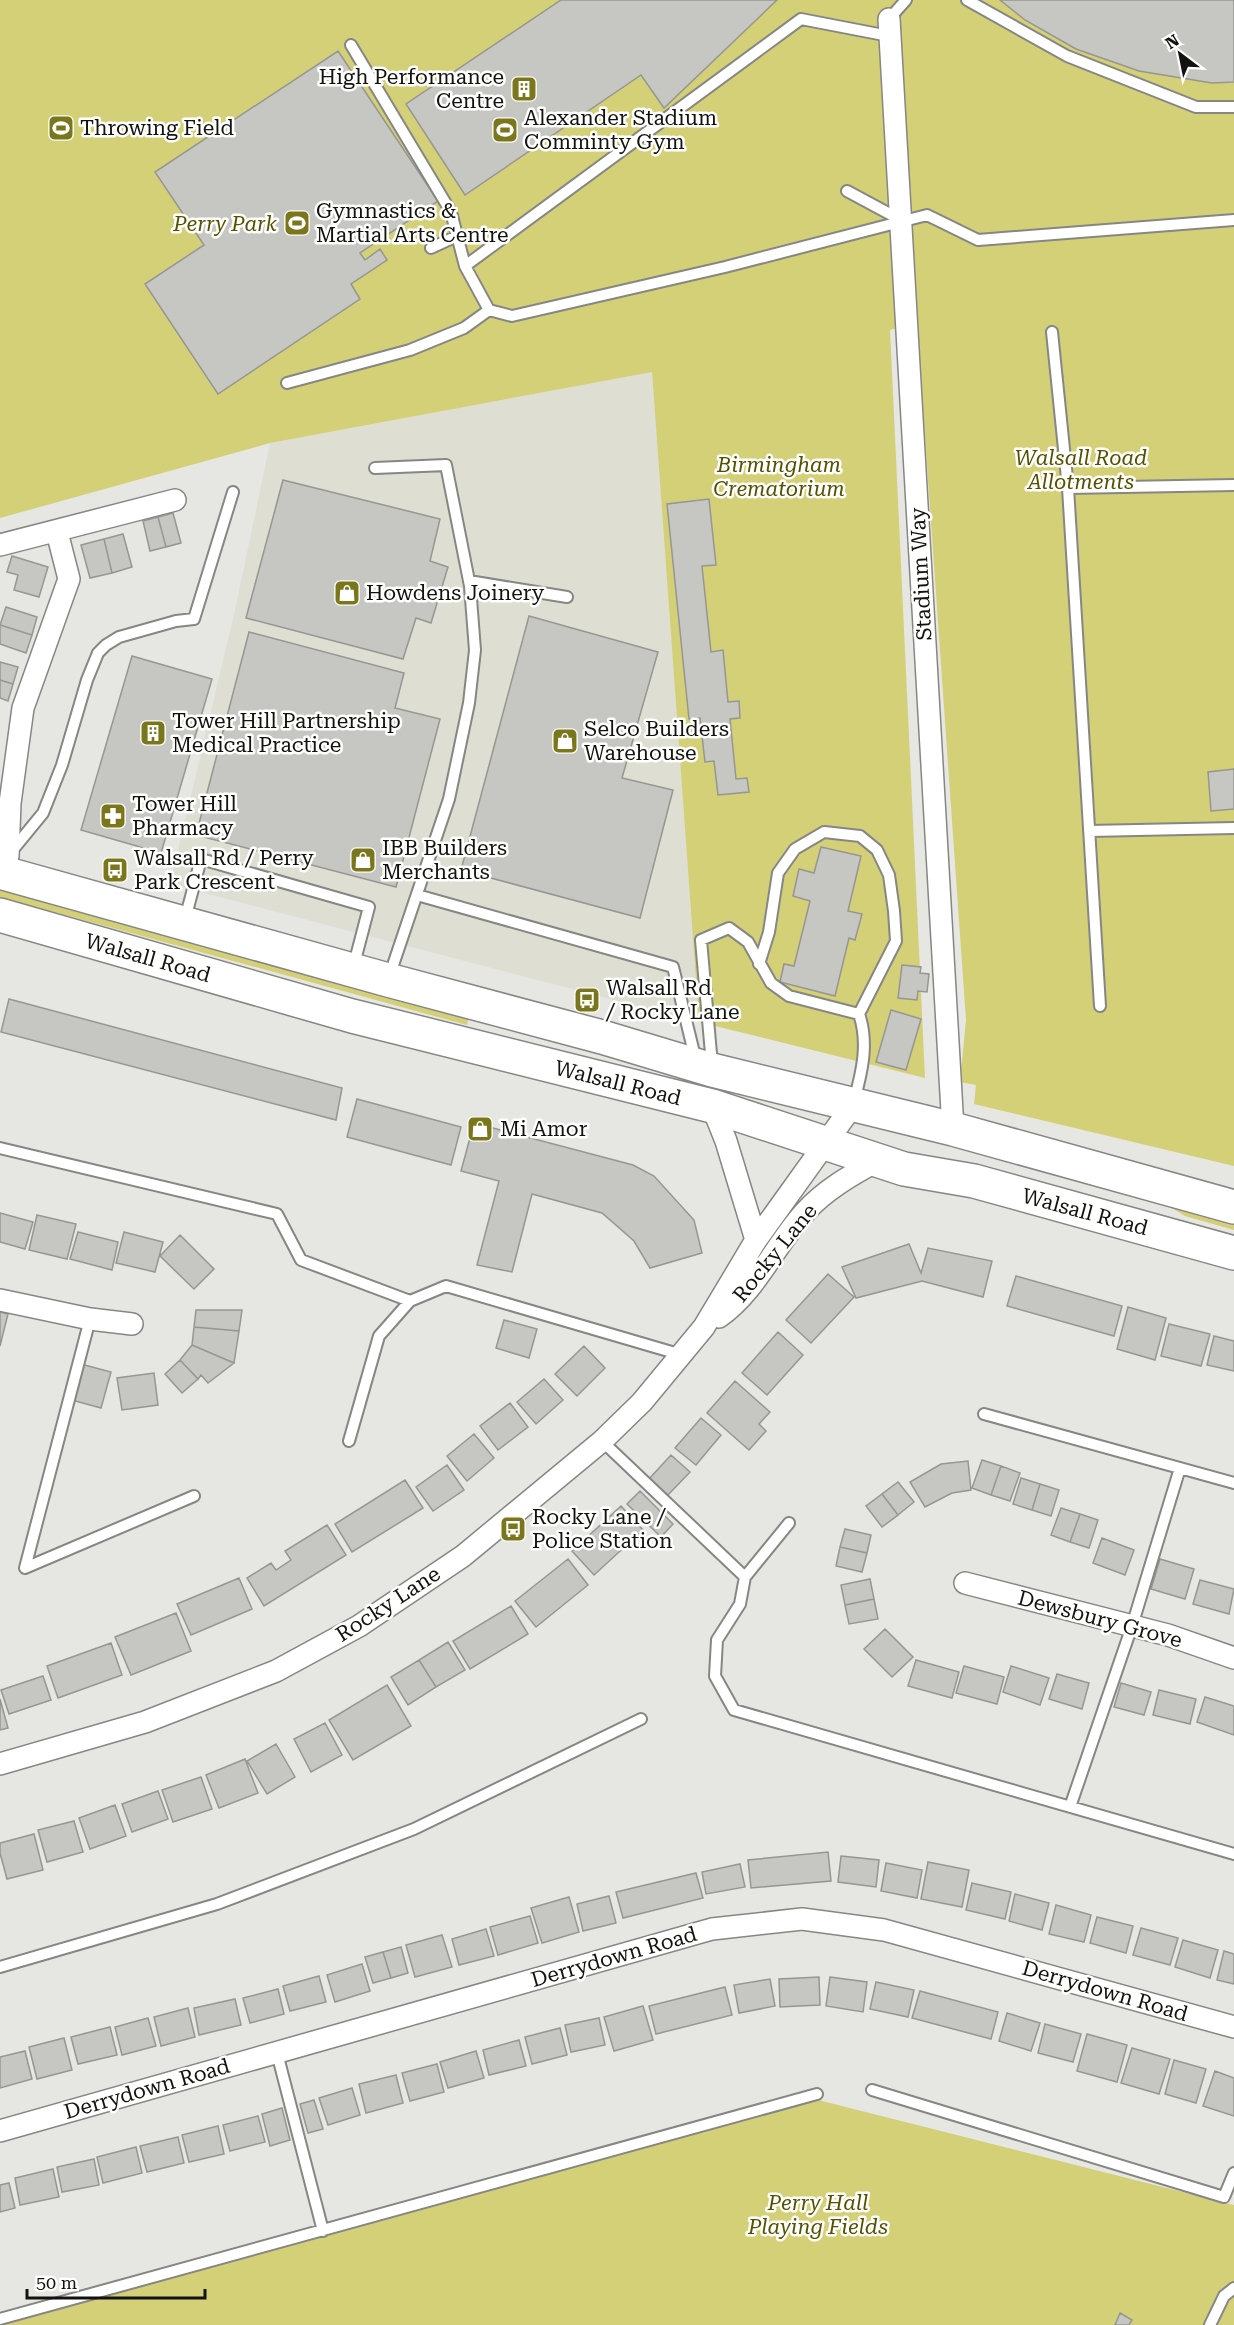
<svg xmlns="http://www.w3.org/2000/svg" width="1234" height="2325" viewBox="0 0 1234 2325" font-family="'Roboto Serif',serif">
	<rect width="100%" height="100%" fill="#e6e6e2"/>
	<path fill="#deded2" d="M652,372L699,1022L170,884L236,606L270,443Z"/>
	<path fill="#d3d077" d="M0,0H1234V1166L974,1104L976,1085L960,1082L966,1020L917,323L890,330L925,1078L699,1022L652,372L270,443L0,518Z
		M0,885L470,1013L467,1025L0,897Z
		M1147,1193L1234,1217V1230L1185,1216Z
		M818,2100L1234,2205V2325H3Z"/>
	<path fill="#c6c6c2" stroke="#969692" stroke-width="1.5" d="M561,0H777L664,108L641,75L465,195L406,104Z
		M1000,0H1234V82L1212,83L1139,71L1076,49L1025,20Z
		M338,51L438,201L360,253L365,260L380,249L387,260L351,284L360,299L218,394L145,284L204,245L155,172Z
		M283,480L440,519L430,561L448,567L431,623L416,618L403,659L246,618Z
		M709,499L716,565L702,566L711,652L723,650L728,702L739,701L740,718L730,719L736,779L747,778L749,792L718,795L714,761L705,762L700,718L689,719L667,504Z
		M173,513L181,543L150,551L143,521Z
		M173,513L181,543L166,547L158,517Z
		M158,517L166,547L150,551L143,521Z
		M123,534L132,567L112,573L104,539Z
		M104,539L112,573L90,578L81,545Z
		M12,556L48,567L39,597L14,590L18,575L7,572Z
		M6,607L37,617L32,635L0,625Z
		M529,616L658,652L622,778L673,790L640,918L461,870Z
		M0,625L32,635L26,653L0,644Z
		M249,632L404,673L395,708L440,719L396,887L196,835Z
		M132,656L212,679L161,853L81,830Z
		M0,662L18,667L13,684L0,680Z
		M0,680L13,684L8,701L0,698Z
		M1234,769V809L1211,811L1208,772Z
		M821,847L861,856L848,911L862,914L855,940L849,938L835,996L780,982L784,964L794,966L810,901L793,896L799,869L814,873Z
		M902,965L921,967L920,973L929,974L927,992L918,991L917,1000L898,998Z
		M9,999L342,1088L336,1120L1,1032Z
		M891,1010L921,1019L906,1070L876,1062Z
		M357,1099L461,1127L451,1165L347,1137Z
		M474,1123L633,1165L654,1176L694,1220L702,1253L650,1268L634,1241L602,1213L532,1194L512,1272L477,1265L499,1181L461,1171Z
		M0,1213L33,1222L25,1249L0,1242Z
		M37,1215L76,1224L67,1259L29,1250Z
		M78,1232L118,1242L112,1270L70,1259Z
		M124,1232L163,1242L155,1272L116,1263Z
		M180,1235L214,1269L194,1289L160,1256Z
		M909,1244L921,1273L928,1248L992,1261L983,1297L922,1281L856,1298L842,1267Z
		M828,1274L854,1297L811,1343L786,1320Z
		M1016,1276L1122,1306L1114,1336L1007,1306Z
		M1128,1307L1166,1318L1155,1360L1117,1349Z
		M196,1310H242L239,1331L194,1327Z
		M0,1312L8,1314L0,1346Z
		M504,1320L537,1329L529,1358L496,1348Z
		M1169,1324L1210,1334L1201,1366L1161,1356Z
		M194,1327L239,1331L234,1363L192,1345Z
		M778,1332L803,1355L767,1395L742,1373Z
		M1214,1336L1234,1341V1371L1207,1365Z
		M192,1345L234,1363L208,1383L201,1375L198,1379L180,1360Z
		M584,1346L605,1368L577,1396L555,1374Z
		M180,1360L198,1379L182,1393L165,1374Z
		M77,1363L111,1372L101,1408L68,1399Z
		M154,1373L158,1405L122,1410L117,1378Z
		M544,1379L563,1400L536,1424L517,1402Z
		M735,1381L770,1412L759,1424L766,1431L749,1450L707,1413Z
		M510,1403L528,1427L498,1450L480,1426Z
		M701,1418L721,1435L696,1465L675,1448Z
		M474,1434L494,1458L467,1481L447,1456Z
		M671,1455L690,1472L667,1496L649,1479Z
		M982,1460L1001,1466L991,1495L972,1488Z
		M968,1461L971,1490L952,1493L925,1507L910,1482L941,1464Z
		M447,1465L464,1490L433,1511L416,1487Z
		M1001,1466L1020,1473L1010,1501L991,1495Z
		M1021,1478L1040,1484L1032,1510L1013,1504Z
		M405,1480L423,1508L352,1552L335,1524Z
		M898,1482L914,1502L898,1515L882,1494Z
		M1040,1484L1059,1490L1051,1516L1032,1510Z
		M640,1491L673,1524L661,1537L627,1504Z
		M882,1494L898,1515L882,1527L866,1506Z
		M621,1506L643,1530L594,1575L572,1551Z
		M1061,1508L1080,1514L1070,1542L1051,1535Z
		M1080,1514L1098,1520L1089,1548L1070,1542Z
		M327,1525L346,1555L264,1606L247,1578L271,1563L276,1570L291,1560L285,1551Z
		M845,1529L871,1535L867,1553L840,1547Z
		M1102,1538L1134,1550L1125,1575L1093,1563Z
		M840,1547L867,1553L862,1572L836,1566Z
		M568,1559L588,1585L536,1627L515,1601Z
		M1160,1559L1194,1569L1185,1599L1151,1589Z
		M239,1578L252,1609L191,1635L177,1604Z
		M870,1579L874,1599L845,1605L841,1585Z
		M1200,1580L1234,1589L1229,1614L1193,1604Z
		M874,1599L878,1619L849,1624L845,1605Z
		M511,1606L528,1634L470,1669L453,1641Z
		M176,1613L191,1651L131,1675L115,1637Z
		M885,1629L913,1657L892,1677L864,1649Z
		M448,1642L465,1670L436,1687L419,1660Z
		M111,1643L122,1675L58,1698L47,1666Z
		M419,1660L436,1687L408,1705L391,1677Z
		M916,1660L959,1672L952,1698L908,1686Z
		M964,1666L1004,1677L997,1704L956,1693Z
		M1011,1666L1049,1678L1040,1705L1003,1692Z
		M1057,1674L1089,1683L1082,1709L1049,1699Z
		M43,1676L51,1700L9,1714L1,1690Z
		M1121,1683L1151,1692L1144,1715L1114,1707Z
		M387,1685L411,1726L353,1760L329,1720Z
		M1159,1690L1196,1699L1190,1724L1153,1715Z
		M1205,1697L1234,1706V1735L1197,1722Z
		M0,1699L8,1728L0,1730Z
		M325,1723L342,1755L311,1772L294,1739Z
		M276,1744L295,1777L267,1794L247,1761Z
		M245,1759L258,1793L219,1808L206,1775Z
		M201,1777L212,1809L173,1822L162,1790Z
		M158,1791L168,1819L132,1832L122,1804Z
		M115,1805L126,1836L90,1849L79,1818Z
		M74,1821L83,1852L47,1862L38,1830Z
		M34,1834L43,1870L7,1879L0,1853V1843Z
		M828,1852L831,1881L751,1888L748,1860Z
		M841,1856L879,1860L876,1887L838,1882Z
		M928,1862L969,1870L962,1907L921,1899Z
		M886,1863L922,1870L917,1898L881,1891Z
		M740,1864L745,1887L706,1894L702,1872Z
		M696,1873L703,1898L623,1918L616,1892Z
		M972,1883L1011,1892L1005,1919L966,1910Z
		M1015,1894L1049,1903L1042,1930L1009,1921Z
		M609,1896L616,1923L583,1931L577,1904Z
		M569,1897L579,1932L542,1943L531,1908Z
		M1056,1905L1091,1915L1084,1942L1049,1934Z
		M530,1916L538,1943L498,1955L490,1927Z
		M1097,1917L1133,1926L1126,1953L1090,1943Z
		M1141,1928L1178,1938L1170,1965L1133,1955Z
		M486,1929L494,1956L459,1965L452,1939Z
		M442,1935L452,1967L415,1977L406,1945Z
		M1183,1940L1218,1950L1210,1978L1175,1967Z
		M401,1947L408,1973L391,1978L383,1952Z
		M1224,1951L1234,1954V1984L1217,1980Z
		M383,1952L391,1978L373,1983L365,1957Z
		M362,1964L370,1991L335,2002L327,1975Z
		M319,1976L326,2002L290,2011L283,1986Z
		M819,1977L820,2005L780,2007L779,1979Z
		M830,1977L867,1982L863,2012L826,2006Z
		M770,1979L775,2006L739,2013L734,1985Z
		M876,1982L914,1990L908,2017L870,2009Z
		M725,1987L732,2015L656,2034L649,2006Z
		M278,1989L284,2014L250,2023L243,1998Z
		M920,1991L998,2012L991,2039L912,2018Z
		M235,1999L241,2025L199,2035L194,2008Z
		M643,2006L653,2040L614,2051L604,2017Z
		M188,2008L195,2037L161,2046L154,2017Z
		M1007,2013L1040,2023L1031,2051L999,2041Z
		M148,2018L156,2046L122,2055L115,2027Z
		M599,2018L605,2045L571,2052L565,2025Z
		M1045,2024L1081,2034L1073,2062L1038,2053Z
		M110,2027L117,2055L78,2064L71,2037Z
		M560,2028L567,2055L532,2064L525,2037Z
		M1087,2034L1127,2045L1117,2082L1077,2071Z
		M64,2038L72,2070L37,2079L29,2047Z
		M519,2040L526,2066L489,2075L483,2050Z
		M1132,2048L1170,2059L1159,2094L1121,2083Z
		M25,2051L32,2079L0,2088V2057Z
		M476,2051L484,2078L448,2088L440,2062Z
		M1174,2060L1206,2069L1196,2103L1165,2094Z
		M437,2064L444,2092L410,2101L402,2073Z
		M1215,2071L1234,2078V2116L1203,2106Z
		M396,2075L403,2103L366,2113L359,2084Z
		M352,2088L360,2115L328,2125L319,2098Z
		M314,2100L323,2129L308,2133L300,2104Z
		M282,2108L290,2140L270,2146L262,2114Z
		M258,2116L265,2142L230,2151L223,2125Z
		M218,2126L224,2154L189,2162L182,2135Z
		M178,2137L184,2163L147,2172L140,2146Z
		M136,2147L142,2173L103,2183L97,2157Z
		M94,2159L99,2185L62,2192L57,2167Z
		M53,2169L59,2197L20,2205L15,2178Z
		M9,2183L15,2208L0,2212V2185Z
		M1120,2313L1132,2320L1129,2325H1115Z"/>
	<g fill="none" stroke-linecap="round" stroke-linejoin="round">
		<g stroke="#868683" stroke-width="14">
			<path id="service" d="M967,0L1067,56L1196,107H1234
				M889,19L906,0
				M889,36L801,19L465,266L489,310L512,316L725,267L927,215L978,240L1234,220
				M351,45L451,212L465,266
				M847,191L901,220
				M431,248L457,236
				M1052,332L1068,488
				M287,383L410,350L464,328L489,310
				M375,468L446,465L470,586L475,650L469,703L449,799L389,977
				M469,581L567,597
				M1089,831L1234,828
				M11,852L43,813L62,765L87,680L98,653L106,645L119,637L176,621L194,619L233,492
				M417,895L673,967L696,1061
				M185,919L201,859L369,907L353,968
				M759,964L769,932L778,873L795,849L824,832L860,836L877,850L889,875L894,911L896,941L859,1014
				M1100,1006L1068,488L1234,485
				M712,1065L701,940L729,928L748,942L771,983L789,996L859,1014C869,1043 862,1072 854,1101
				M0,1148L277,1214L301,1260L410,1301
				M90,1319L25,1568L194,1496
				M984,1414L1234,1483
				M349,1441L379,1336L410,1301L446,1286L682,1355
				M602,1441L745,1577L789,1523
				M745,1577L740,1604L717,1640L715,1676L734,1710L1234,1854
				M1070,1807L1132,1626L1180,1468
				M0,1967L217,1904L414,1829L641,1719
				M277,2053L323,2231
				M872,2090L1224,2197L1234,2173
				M0,2319L817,2094
				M1210,2325L1224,2296L1234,2288"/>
		</g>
		<g stroke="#868683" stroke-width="24">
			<path id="minor" d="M889,19L953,1129
				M0,545L175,500
				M8,856L10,803L23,708L69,579L57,532
				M712,1106L726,1141L756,1240
				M0,1300L90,1319L132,1324
				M719,1317C756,1291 775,1245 805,1212C825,1190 851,1175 877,1161
				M965,1583L1168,1635L1234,1658
				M0,1764L145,1722L276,1671L359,1626L463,1556L602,1441L642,1402L704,1327L756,1240L853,1105
				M0,2131L712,1929L802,1919L884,1930L1234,2027"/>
		</g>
		<g stroke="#868683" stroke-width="36">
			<path id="trunk" d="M0,872L388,980L602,1037L712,1070L953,1129L1234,1207
				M0,915L352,1016L712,1106L904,1169L974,1181L1234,1253"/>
		</g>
		<use href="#service" stroke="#fff" stroke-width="10"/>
		<use href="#minor" stroke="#fff" stroke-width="21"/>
		<use href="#trunk" stroke="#fff" stroke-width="33"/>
	</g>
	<defs>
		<g id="building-square" transform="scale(1.35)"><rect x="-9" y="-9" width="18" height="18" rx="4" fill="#7a761b" stroke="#fffffe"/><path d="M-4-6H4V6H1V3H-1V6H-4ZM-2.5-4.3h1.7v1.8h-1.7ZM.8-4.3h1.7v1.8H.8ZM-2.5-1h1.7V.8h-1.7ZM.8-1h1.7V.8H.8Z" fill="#fff"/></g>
		<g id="stadium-square" transform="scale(1.35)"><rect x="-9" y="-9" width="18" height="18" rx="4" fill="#7a761b" stroke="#fffffe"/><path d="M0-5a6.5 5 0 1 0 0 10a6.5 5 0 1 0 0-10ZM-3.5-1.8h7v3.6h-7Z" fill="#fff"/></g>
		<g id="shop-square" transform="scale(1.35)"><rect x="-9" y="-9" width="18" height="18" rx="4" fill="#7a761b" stroke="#fffffe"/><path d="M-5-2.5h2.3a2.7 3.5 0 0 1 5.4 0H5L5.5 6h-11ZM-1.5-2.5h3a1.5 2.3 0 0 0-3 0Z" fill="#fff"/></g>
		<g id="pharmacy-square" transform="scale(1.35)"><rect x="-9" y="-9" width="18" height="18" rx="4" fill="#7a761b" stroke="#fffffe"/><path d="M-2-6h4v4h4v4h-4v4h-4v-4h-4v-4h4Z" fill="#fff"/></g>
		<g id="bus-square" transform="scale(1.35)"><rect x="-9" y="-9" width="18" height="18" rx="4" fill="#7a761b" stroke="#fffffe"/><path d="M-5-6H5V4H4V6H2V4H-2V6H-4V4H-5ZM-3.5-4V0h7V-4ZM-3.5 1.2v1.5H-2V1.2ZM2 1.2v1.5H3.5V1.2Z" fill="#fff"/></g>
	</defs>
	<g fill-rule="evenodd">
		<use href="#building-square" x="524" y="89"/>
		<use href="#stadium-square" x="61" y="128"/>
		<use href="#stadium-square" x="505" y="130"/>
		<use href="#stadium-square" x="297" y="223"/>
		<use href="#shop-square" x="347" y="593"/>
		<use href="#building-square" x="153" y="733"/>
		<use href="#shop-square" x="565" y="741"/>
		<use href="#pharmacy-square" x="113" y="816"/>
		<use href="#shop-square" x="363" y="860"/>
		<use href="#bus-square" x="115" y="870"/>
		<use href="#bus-square" x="587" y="1000"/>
		<use href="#shop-square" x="480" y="1129"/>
		<use href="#bus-square" x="513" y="1529"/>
	</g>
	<g text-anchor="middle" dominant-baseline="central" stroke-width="5" stroke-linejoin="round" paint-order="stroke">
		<g font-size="21" fill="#121211" stroke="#fffffe" text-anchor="start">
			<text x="504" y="77" text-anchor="end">High Performance<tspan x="504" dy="24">Centre</tspan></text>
			<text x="524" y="118">Alexander Stadium<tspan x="524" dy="24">Comminty Gym</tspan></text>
			<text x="80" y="128">Throwing Field</text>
			<text x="316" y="211">Gymnastics &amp;<tspan x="316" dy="24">Martial Arts Centre</tspan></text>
			<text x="366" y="593">Howdens Joinery</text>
			<text x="172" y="721">Tower Hill Partnership<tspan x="172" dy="24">Medical Practice</tspan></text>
			<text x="584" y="729">Selco Builders<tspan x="584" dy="24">Warehouse</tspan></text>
			<text x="132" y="804">Tower Hill<tspan x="132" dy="24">Pharmacy</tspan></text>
			<text x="382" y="848">IBB Builders<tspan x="382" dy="24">Merchants</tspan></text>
			<text x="134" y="858">Walsall Rd / Perry<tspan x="134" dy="24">Park Crescent</tspan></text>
			<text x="606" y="988">Walsall Rd<tspan x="606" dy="24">/ Rocky Lane</tspan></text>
			<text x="500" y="1129">Mi Amor</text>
			<text x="532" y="1517">Rocky Lane /<tspan x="532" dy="24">Police Station</tspan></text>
		</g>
		<g font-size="21" font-style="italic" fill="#545100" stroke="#fffffe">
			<text x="225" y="224">Perry Park</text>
			<text x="1081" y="458">Walsall Road<tspan x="1081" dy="24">Allotments</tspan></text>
			<text x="779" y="465">Birmingham<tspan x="779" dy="24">Crematorium</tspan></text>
			<text x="818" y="2203">Perry Hall<tspan x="818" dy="24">Playing Fields</tspan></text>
		</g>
		<g font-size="21" fill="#121211" stroke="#fffffe">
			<text transform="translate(921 574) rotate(-93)">Stadium Way</text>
			<text transform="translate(148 958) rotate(16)">Walsall Road</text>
			<text transform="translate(618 1083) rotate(14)">Walsall Road</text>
			<text transform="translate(1085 1212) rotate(15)">Walsall Road</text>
			<text transform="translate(775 1253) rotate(-51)">Rocky Lane</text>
			<text transform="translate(388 1604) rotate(-33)">Rocky Lane</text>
			<text transform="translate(1100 1619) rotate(15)">Dewsbury Grove</text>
			<text transform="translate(614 1957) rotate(-16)">Derrydown Road</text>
			<text transform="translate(1105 1991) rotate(16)">Derrydown Road</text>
			<text transform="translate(147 2089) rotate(-16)">Derrydown Road</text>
		</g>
	</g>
	<g transform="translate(1180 54) rotate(328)" stroke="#fffffe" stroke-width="4.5" paint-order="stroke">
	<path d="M0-4.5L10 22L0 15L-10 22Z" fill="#121211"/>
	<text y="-9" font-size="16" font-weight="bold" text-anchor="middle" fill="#121211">N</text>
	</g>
	<path d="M27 2289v9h178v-9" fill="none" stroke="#121211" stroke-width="3"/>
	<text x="36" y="2289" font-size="18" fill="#121211" stroke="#fffffe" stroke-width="4.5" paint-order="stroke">50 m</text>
</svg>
